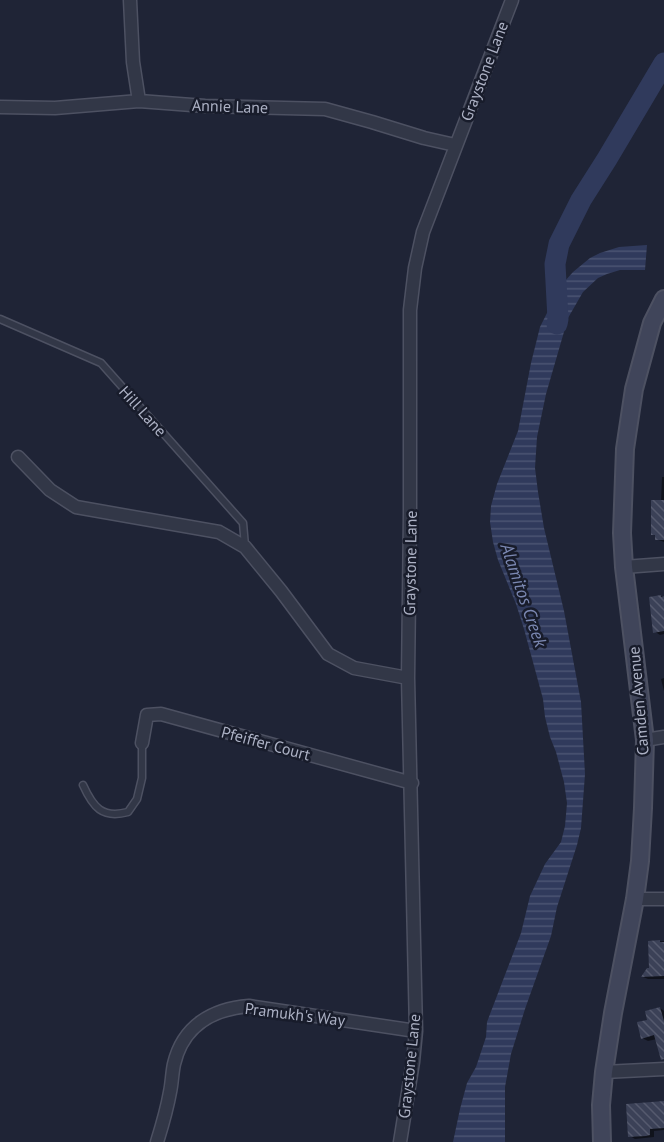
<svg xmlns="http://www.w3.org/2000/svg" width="664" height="1142" viewBox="0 0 664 1142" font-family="'PT Sans',sans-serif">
	<defs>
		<pattern id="water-rules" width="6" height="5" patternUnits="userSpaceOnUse" patternTransform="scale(1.5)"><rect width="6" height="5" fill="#303a5c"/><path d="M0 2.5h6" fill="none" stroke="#4b5472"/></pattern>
		<pattern id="building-back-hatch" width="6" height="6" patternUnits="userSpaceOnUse" patternTransform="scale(1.5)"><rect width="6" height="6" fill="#3b4157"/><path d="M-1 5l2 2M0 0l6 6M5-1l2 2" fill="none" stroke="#555a6e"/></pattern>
	</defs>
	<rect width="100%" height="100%" fill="#1f2436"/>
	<path fill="url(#water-rules)" d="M647,245L645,270H620L607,274L598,278L583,292L568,318L546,394L537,437L535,468L538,492L544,528L564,611L581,702L585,774L581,828L577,845L557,907L551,936L525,1009L511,1054L505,1087V1142H453L460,1109L467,1083L476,1067L486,1037L487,1022L521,933L530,896L545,864L561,842L565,826L567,803L564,782L556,752L550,737L545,717L543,699L524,629L516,604L498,560L493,542L490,522L491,506L497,484L518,431L531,363L540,327L551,305L565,281L573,272L590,258L600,253L619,247Z"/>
	<path fill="#0007" d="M662,477H664V542L656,539V536L653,534L661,502Z
		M664,596V634L660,635L654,631L650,598Z
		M664,678V691L661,679Z
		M664,941V979H648L643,977L651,969L650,942Z
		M660,1008L664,1011V1046L657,1039L648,1041L642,1038L649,1021Z
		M664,1103V1130L654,1131V1137L635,1139L630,1136Z"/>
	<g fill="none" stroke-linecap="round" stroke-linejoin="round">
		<path stroke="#303a5c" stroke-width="21" d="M557,324L558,319L555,264L559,244L581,200L607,159L664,63"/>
	</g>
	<path fill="url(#building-back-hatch)" d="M651,500H664V540H655V535H651Z
		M661,595V597L664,596V631L653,633L649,597Z
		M660,940V942H664V976L641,977L647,968H649L648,941Z
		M660,1007L664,1021V1059L661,1060L654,1035L641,1039L637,1022L647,1020L645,1011Z
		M664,1101V1128L650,1129V1135L646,1136L628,1137L626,1104Z"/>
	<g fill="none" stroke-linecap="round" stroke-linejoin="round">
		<g stroke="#4d5162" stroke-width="9">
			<path id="lane" d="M0,319L101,363L243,523L245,546
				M83,785C93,807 102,819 128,812L137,799L142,778V743"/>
		</g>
		<g stroke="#4d5162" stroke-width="15">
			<path id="street" d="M130,0L133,62L139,101
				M0,107L55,108L139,101L205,106L325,109L372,122L424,138L455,145
				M18,457L50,490L76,507L219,532L245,547L281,591L328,654L354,668L408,678
				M624,567L664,564
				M645,740L664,737
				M142,743L147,715L161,714L412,783
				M635,899H664
				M604,1072L664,1069
				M157,1142C162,1126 167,1109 170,1092C172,1083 172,1073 174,1064C183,1026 212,1009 249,1006L416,1031
				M400,1142L413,1062L416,1031L408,678L410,514V310L415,268L423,232L512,0"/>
		</g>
		<g stroke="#4d5162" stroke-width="20">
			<path id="secondary" d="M602,1142L601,1105L604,1072L613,1013L635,899L640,861L643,808L645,740L624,567L622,533L625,449L634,389L652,323L664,299"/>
		</g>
		<use href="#lane" stroke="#323747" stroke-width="6"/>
		<use href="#street" stroke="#323747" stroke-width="12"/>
		<use href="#secondary" stroke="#40455a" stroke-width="16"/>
	</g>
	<g text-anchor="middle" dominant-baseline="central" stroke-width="5" stroke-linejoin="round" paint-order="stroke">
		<g font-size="16" fill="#acb1c4" stroke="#181c2b">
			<text transform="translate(484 71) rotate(-69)">Graystone Lane</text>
			<text transform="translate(230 106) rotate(2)">Annie Lane</text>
			<text transform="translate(143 411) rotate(48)">Hill Lane</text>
			<text transform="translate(410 563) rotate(-89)">Graystone Lane</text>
			<text transform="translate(638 701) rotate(-95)">Camden Avenue</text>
			<text transform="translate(266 743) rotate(15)">Pfeiffer Court</text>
			<text transform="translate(295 1014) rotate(7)">Pramukh's Way</text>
			<text transform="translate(409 1066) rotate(-84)">Graystone Lane</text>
		</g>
		<g font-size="18" font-style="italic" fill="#7b88b2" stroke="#181c2b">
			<text transform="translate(524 595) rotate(71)">Alamitos Creek</text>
		</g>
	</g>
</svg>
